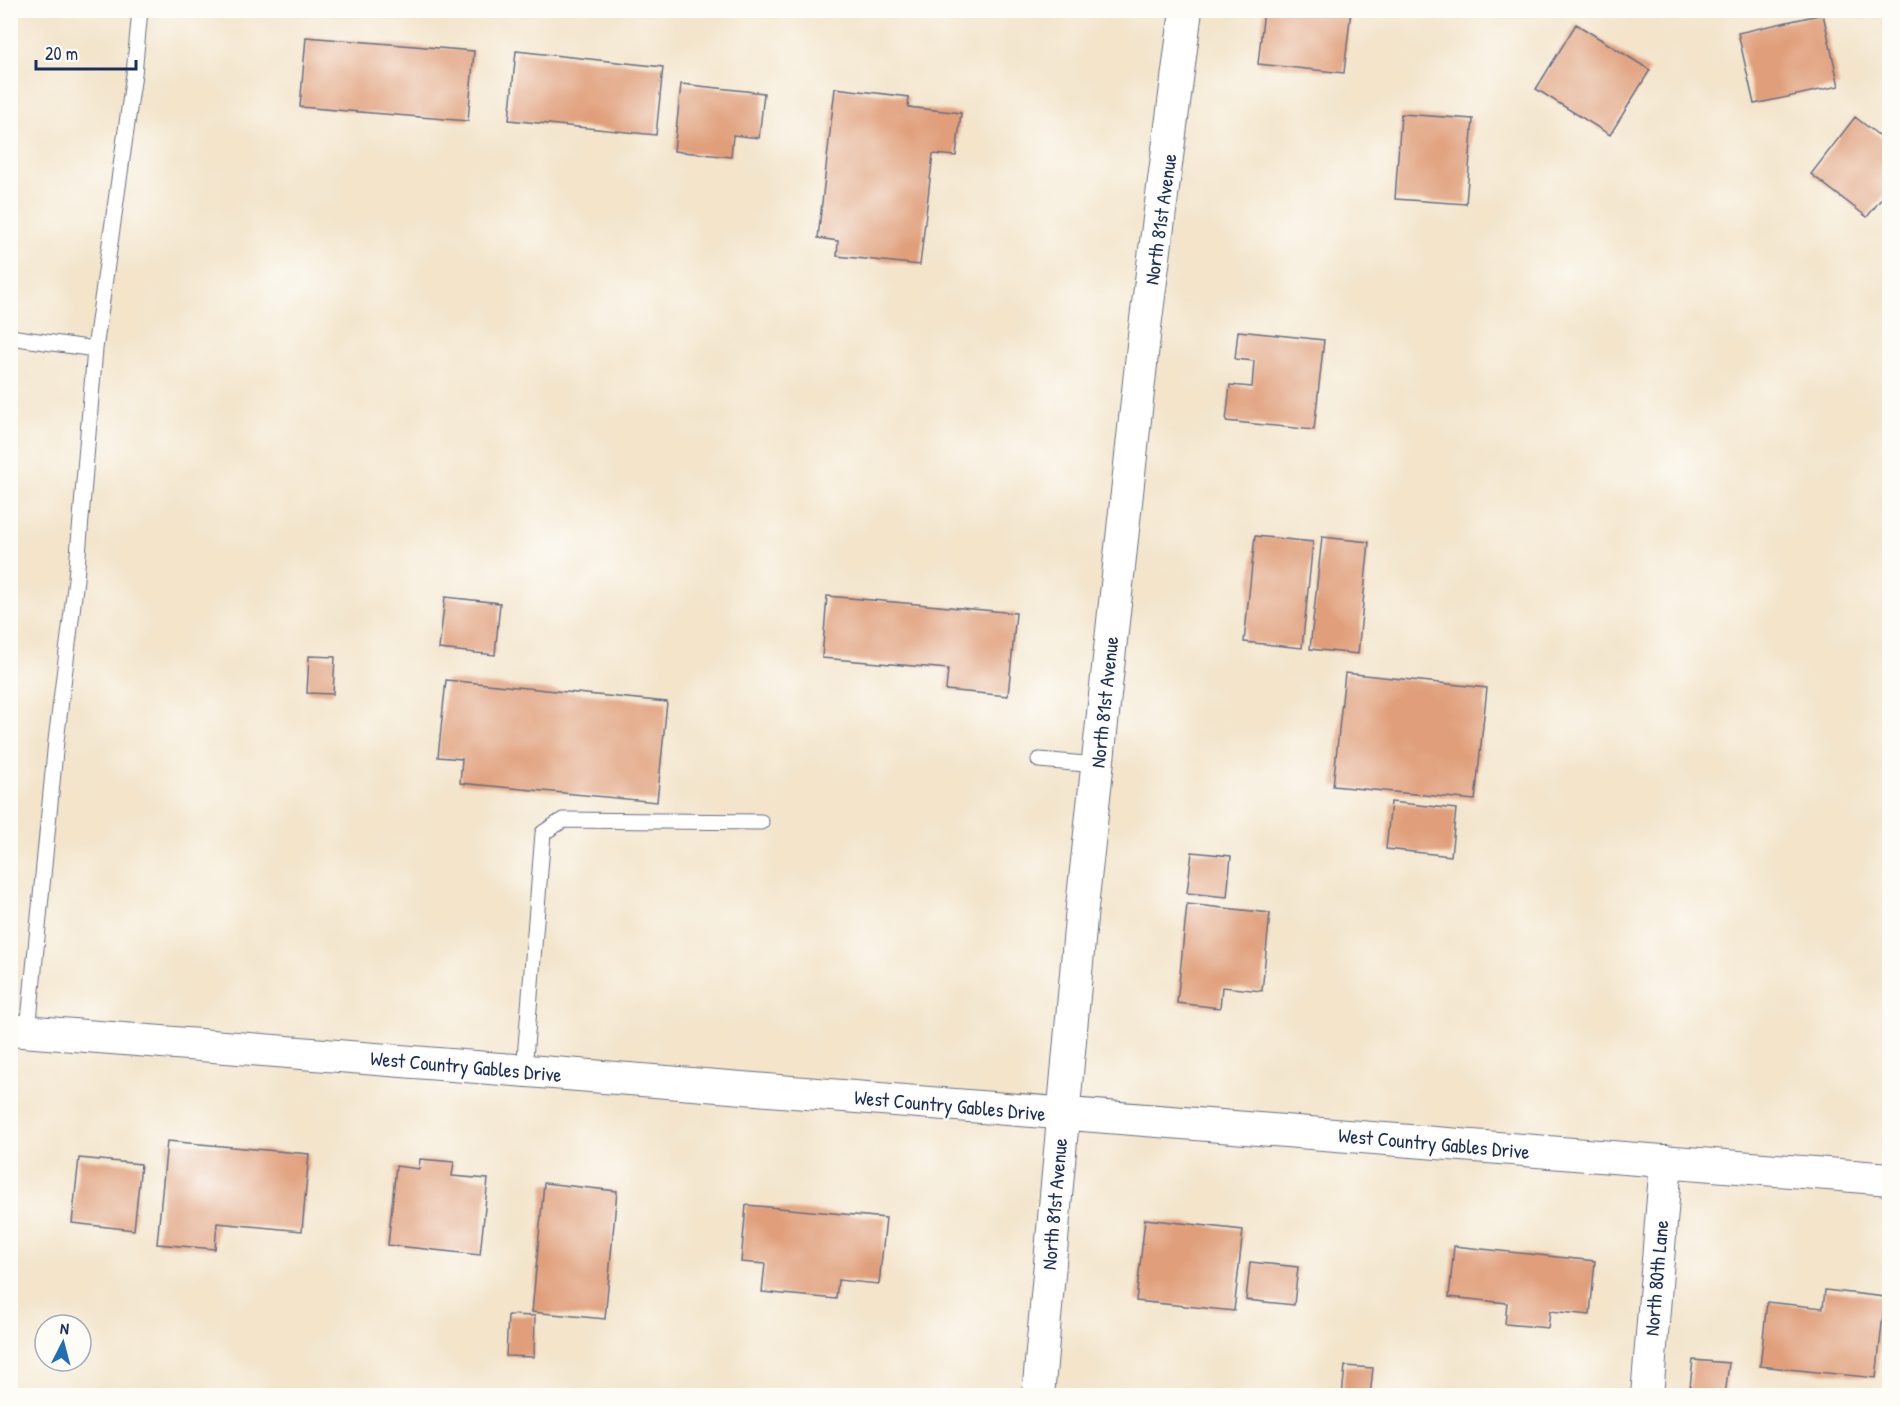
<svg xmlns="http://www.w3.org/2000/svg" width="1900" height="1406" viewBox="0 0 1900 1406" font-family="'Patrick Hand',sans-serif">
	<rect width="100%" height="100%" fill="#fdfcf7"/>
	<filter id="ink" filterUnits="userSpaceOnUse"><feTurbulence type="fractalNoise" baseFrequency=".0167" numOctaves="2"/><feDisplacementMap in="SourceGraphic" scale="12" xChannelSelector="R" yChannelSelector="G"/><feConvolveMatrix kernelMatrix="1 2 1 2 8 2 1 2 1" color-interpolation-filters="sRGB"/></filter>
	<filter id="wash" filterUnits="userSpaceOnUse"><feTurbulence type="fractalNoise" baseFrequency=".008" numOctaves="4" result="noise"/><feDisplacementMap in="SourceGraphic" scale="24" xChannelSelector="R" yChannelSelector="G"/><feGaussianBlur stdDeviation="1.35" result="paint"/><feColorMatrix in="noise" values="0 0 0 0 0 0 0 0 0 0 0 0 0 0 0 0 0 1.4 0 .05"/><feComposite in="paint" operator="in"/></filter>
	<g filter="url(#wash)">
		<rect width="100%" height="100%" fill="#f3e4ca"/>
		<g id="blocks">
			<path fill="#e09f7a" d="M1264,10H1351L1344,73L1258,64Z
				M1823,14L1839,86L1754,104L1738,33Z
				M1576,24L1650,70L1610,135L1536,89Z
				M306,37L474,51L468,121L300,107Z
				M516,51L663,67L656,135L509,120Z
				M681,84L764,93L759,138L733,135L731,157L674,151Z
				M835,88L909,97L908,107L961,113L956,156L933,154L920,265L837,256L838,241L818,238Z
				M1401,114L1473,119L1466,204L1395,199Z
				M1855,117L1890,144V188L1867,217L1811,174Z
				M1238,331L1324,340L1314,430L1226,421L1230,385L1252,387L1254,361L1235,359Z
				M1255,536L1313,542L1302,648L1244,642Z
				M1322,537L1369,542L1358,654L1310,649Z
				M827,596L1016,613L1008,696L946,690L948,669L822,658Z
				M445,597L500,603L495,655L439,649Z
				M309,656L335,657L333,694L307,693Z
				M1345,673L1487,688L1475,800L1333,786Z
				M446,680L667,702L657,802L460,783L462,759L438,757Z
				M1391,802L1456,809L1451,856L1386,849Z
				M1192,852L1231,856L1227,897L1187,893Z
				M1187,904L1270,913L1262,991L1222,987L1220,1008L1177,1003Z
				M167,1141L309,1154L302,1231L217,1223L215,1249L157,1244Z
				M79,1158L141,1164L134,1230L72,1223Z
				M420,1159L454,1162L452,1176L488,1179L480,1255L388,1245L396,1166L419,1169Z
				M544,1183L617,1191L605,1319L532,1312Z
				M746,1205L886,1218L879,1284L838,1280L836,1299L762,1292L765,1264L741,1262Z
				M1145,1219L1243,1230L1234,1311L1136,1301Z
				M1454,1246L1595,1261L1590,1315L1550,1311L1548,1328L1505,1324L1507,1303L1449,1297Z
				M1250,1262L1298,1267L1294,1305L1246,1300Z
				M1825,1290L1885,1297L1876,1378L1760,1366L1767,1302L1823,1308Z
				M508,1315L535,1316L534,1357L506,1356Z
				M1693,1360L1729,1363L1725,1396H1689Z
				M1345,1366L1373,1368L1370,1396H1342Z"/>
		</g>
	</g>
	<g filter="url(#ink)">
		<use href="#blocks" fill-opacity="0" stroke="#676e84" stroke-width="1.5"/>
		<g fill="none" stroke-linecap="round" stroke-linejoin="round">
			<g stroke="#676e84" stroke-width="17">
				<path id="service" d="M10,337L95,349
					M1039,760L1097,765
					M28,1031L56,741L76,579L95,349L134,74L140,10
					M524,1071L543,833L563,820L761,822"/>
			</g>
			<g stroke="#676e84" stroke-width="34">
				<path id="minor" d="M10,1030L1890,1179
					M1038,1396L1082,907L1145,327L1186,10
					M1647,1396L1666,1161"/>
			</g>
			<use href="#service" stroke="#fff" stroke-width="15"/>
			<use href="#minor" stroke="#fff" stroke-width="32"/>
		</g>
	</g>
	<g text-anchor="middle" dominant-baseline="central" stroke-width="4.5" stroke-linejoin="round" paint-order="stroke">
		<g font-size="20" fill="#1b2f5e" stroke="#fdfcf7">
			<text transform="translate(1160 219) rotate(-82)">North 81st Avenue</text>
			<text transform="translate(1104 702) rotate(-84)">North 81st Avenue</text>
			<text transform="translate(466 1066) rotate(5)">West Country Gables Drive</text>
			<text transform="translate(950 1105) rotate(5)">West Country Gables Drive</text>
			<text transform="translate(1434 1143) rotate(5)">West Country Gables Drive</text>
			<text transform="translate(1054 1204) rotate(-85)">North 81st Avenue</text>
			<text transform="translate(1656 1278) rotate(-85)">North 80th Lane</text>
		</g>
	</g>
	<rect width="1900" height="1406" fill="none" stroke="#fdfcf7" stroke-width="36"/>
	<g transform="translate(63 1343) rotate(6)"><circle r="28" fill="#fdfcf7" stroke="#a3aaba" stroke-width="1.5"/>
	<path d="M0-4.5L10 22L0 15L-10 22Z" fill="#1f6fb2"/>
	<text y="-9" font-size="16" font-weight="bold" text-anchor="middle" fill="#1b2f5e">N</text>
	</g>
	<path d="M36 60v9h100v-9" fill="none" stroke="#1b2f5e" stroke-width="3"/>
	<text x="45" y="60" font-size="18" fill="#1b2f5e" stroke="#fdfcf7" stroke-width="4.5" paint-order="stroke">20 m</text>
</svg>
